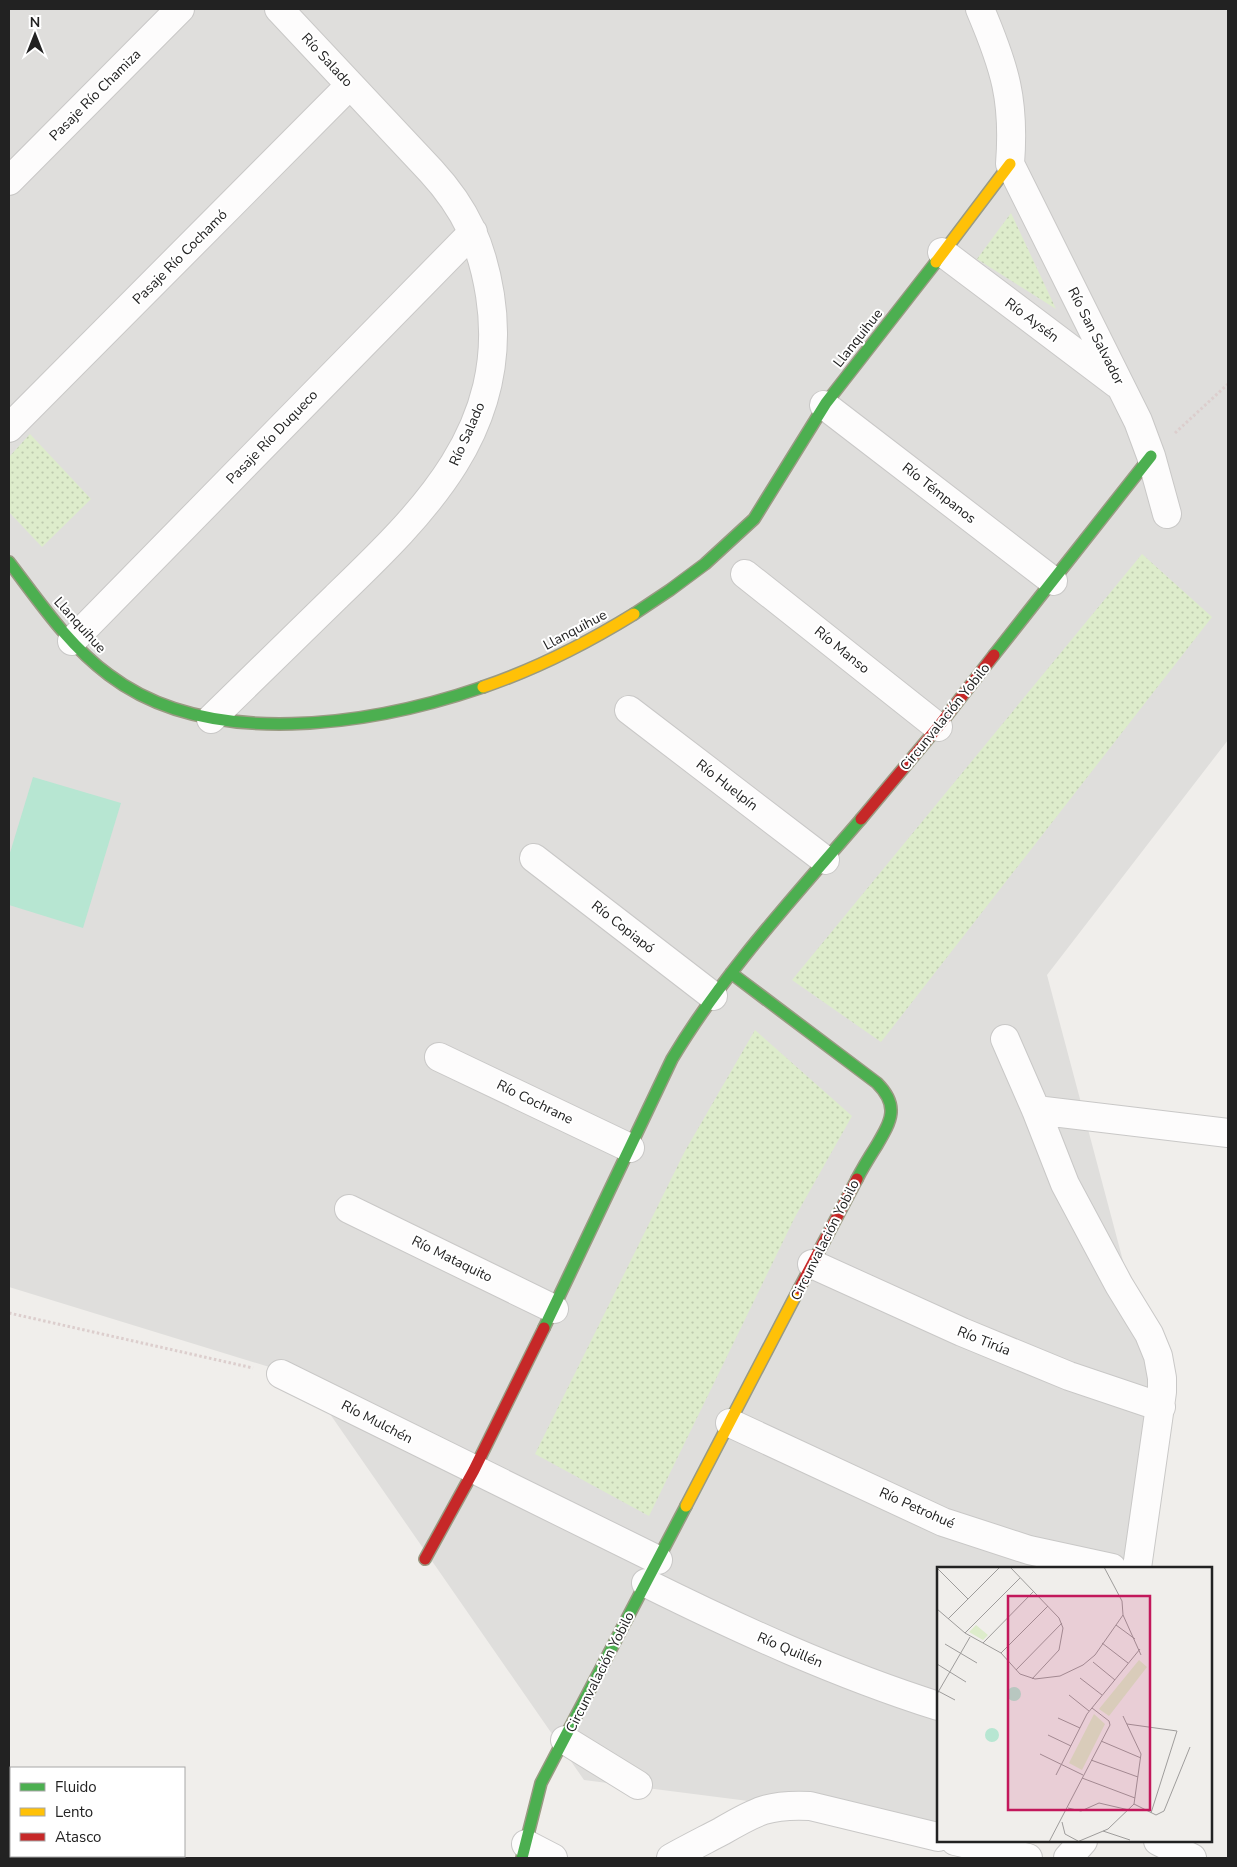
<svg xmlns="http://www.w3.org/2000/svg" width="1237" height="1867" viewBox="0 0 1237 1867" font-family="'Nunito Sans',sans-serif">
	<defs>
		<pattern id="grass-dots" width="8" height="8" patternUnits="userSpaceOnUse" patternTransform="scale(1.25)"><rect width="8" height="8" fill="#ddeccb"/><path d="M2 2h.1M6 6h.1" fill="none" stroke="#bdcaae" stroke-width="1.8" stroke-linecap="round"/></pattern>
	</defs>
	<rect width="100%" height="100%" fill="#f0eeeb"/>
	<path fill="#dfdedc" d="M9,9H1228V740L1047,975L1160,1400L1123,1568H938V1825L584,1780L305,1378L9,1287Z"/>
	<path fill="url(#grass-dots)" d="M1011,213L1056,309L977,259Z
		M30,434L91,499L42,547L9,512V457Z
		M1142,554L1212,617L881,1042L792,980Z
		M755,1030L852,1116L795,1217L649,1516L535,1454L685,1151Z"/>
	<path fill="#b7e6d2" d="M33,777L121,803L83,928L9,905V856Z"/>
	<g fill="none" stroke-linecap="round" stroke-linejoin="round">
		<g stroke="#c9c8c7" stroke-width="30">
			<path id="street" d="M980,9C1005,68 1015,100 1010,164L1138,421L1151,456L1167,514
				M9,181L180,9
				M942,252L1117,384
				M824,405L1053,581
				M9,428L350,85
				M745,574L938,727
				M72,641L473,232
				M629,710L825,860
				M211,719C253,678 294,638 336,597C423,513 511,429 490,295C482,245 466,209 431,171L279,9
				M534,858L713,996
				M1005,1039L1036,1110L1065,1184L1119,1285L1149,1334L1158,1356L1162,1378V1392L1137,1568
				M439,1057L630,1148
				M1036,1110L1228,1133
				M349,1209L554,1309
				M812,1264L962,1332L1069,1376L1161,1407
				M281,1374L658,1560
				M730,1423L943,1522L1029,1550L1112,1568
				M646,1583C741,1630 837,1674 938,1706
				M565,1740L638,1785
				M955,1841L1028,1858
				M1158,1841L1192,1858
				M526,1844L553,1858
				M671,1858C687,1849 705,1840 722,1831C756,1811 769,1804 810,1806L938,1837
				M1068,1858L1083,1841"/>
		</g>
		<g stroke="#999a82" stroke-width="14">
			<path id="fast" d="M9,562C39,601 68,645 109,675C209,751 372,725 483,687
				M634,614L670,590L705,564L754,519L826,403L936,262
				M994,655L1151,456
				M731,973L877,1083C900,1106 891,1121 877,1145C870,1156 863,1167 857,1179
				M544,1328L672,1059C724,972 795,896 861,819
				M522,1858L541,1783L686,1506"/>
		</g>
		<g stroke="#999a82" stroke-width="14">
			<path id="slow" d="M936,262L1010,164
				M483,687C536,669 587,643 634,614
				M686,1506L799,1289"/>
		</g>
		<g stroke="#999a82" stroke-width="14">
			<path id="jam" d="M861,819L938,727L994,655
				M799,1289L857,1179
				M425,1559L474,1470L544,1328"/>
		</g>
		<path stroke="#dccecd" stroke-width="3" stroke-dasharray="2.5 2.5" stroke-linecap="butt" d="M1175,433L1228,384
			M9,1313L253,1368"/>
		<use href="#street" stroke="#fdfcfc" stroke-width="28"/>
		<use href="#fast" stroke="#4caf50" stroke-width="11"/>
		<use href="#slow" stroke="#ffc107" stroke-width="11"/>
		<use href="#jam" stroke="#c62828" stroke-width="11"/>
	</g>
	<g text-anchor="middle" dominant-baseline="central" stroke-width="4" stroke-linejoin="round" paint-order="stroke">
		<g font-size="14" fill="#222" stroke="#fff">
			<text transform="translate(327 60) rotate(47)">Río Salado</text>
			<text transform="translate(95 95) rotate(-45)">Pasaje Río Chamiza</text>
			<text transform="translate(180 257) rotate(-45)">Pasaje Río Cochamó</text>
			<text transform="translate(1032 320) rotate(37)">Río Aysén</text>
			<text transform="translate(1096 336) rotate(63)">Río San Salvador</text>
			<text transform="translate(858 338) rotate(-52)">Llanquihue</text>
			<text transform="translate(467 434) rotate(-66)">Río Salado</text>
			<text transform="translate(272 437) rotate(-46)">Pasaje Río Duqueco</text>
			<text transform="translate(939 493) rotate(38)">Río Témpanos</text>
			<text transform="translate(80 625) rotate(48)">Llanquihue</text>
			<text transform="translate(575 630) rotate(-28)">Llanquihue</text>
			<text transform="translate(842 650) rotate(39)">Río Manso</text>
			<text transform="translate(945 717) rotate(-51)">Circunvalación Yobilo</text>
			<text transform="translate(727 785) rotate(38)">Río Huelpín</text>
			<text transform="translate(623 927) rotate(38)">Río Copiapó</text>
			<text transform="translate(535 1102) rotate(26)">Río Cochrane</text>
			<text transform="translate(825 1240) rotate(-63)">Circunvalación Yobilo</text>
			<text transform="translate(452 1259) rotate(26)">Río Mataquito</text>
			<text transform="translate(984 1341) rotate(22)">Río Tirúa</text>
			<text transform="translate(377 1422) rotate(27)">Río Mulchén</text>
			<text transform="translate(917 1508) rotate(24)">Río Petrohué</text>
			<text transform="translate(790 1650) rotate(23)">Río Quillén</text>
			<text transform="translate(600 1672) rotate(-63)">Circunvalación Yobilo</text>
		</g>
	</g>
	<g transform="translate(937 1567)">
		<rect width="275" height="275" fill="#f0eeeb"/>
		<path d="M39,58L51,68L46,73L32,65ZM202,93L210,100L172,149L162,142ZM157,147L168,157L145,203L132,196Z" fill="#ddeccb"/>
		<path d="M70 127a7 7 0 1 1 14 0a7 7 0 1 1-14 0ZM48 168a7 7 0 1 1 14 0a7 7 0 1 1-14 0Z" fill="#b7e6d2"/>
		<path fill="none" stroke="#9e9c9b" stroke-width="1" d="M73,0L122,51L126,61L122,83L95,112M167,0L185,34L186,48L204,88M0,1L31,32M0,42L28,66L64,86L83,107L98,112L123,109L146,98L158,88L186,48M11,52L63,0M179,58L198,72M28,66L83,11M46,76L97,24M165,76L191,96M8,77L40,96M64,86L111,39M156,95L178,113M0,97L29,115M79,103L125,56M143,111L165,128M1,124L18,133M0,127L33,70M132,128L152,144M121,151L143,161M190,157L240,164L214,246M111,168L134,179M164,174L204,191M103,187L146,208M154,193L201,210M119,208L150,147L203,82M145,211L198,231M197,237L219,248L227,244L253,180M131,241L144,244L162,236L192,243M125,255L128,267L141,274M166,264L193,273M112,275L173,158L172,154L155,141M140,275L171,262L197,237L204,187L186,149"/>
		<path fill="#c2185b" fill-opacity="0.15" stroke="#c2185b" stroke-width="2.5" d="M71,29H213V243H71Z"/>
		<rect width="275" height="275" fill="none" stroke="#222" stroke-width="2.5"/>
	</g>
	<rect width="1237" height="1867" fill="none" stroke="#222222" stroke-width="20"/>
	<rect x="10" y="1767" width="175" height="90" fill="#ffffff" stroke="#a7a7a7"/>
	<rect x="20" y="1783" width="25" height="8" fill="#4caf50" stroke="#a7a7a7"/>
	<text x="55" y="1792" font-size="15" fill="#222222">Fluido</text>
	<rect x="20" y="1808" width="25" height="8" fill="#ffc107" stroke="#a7a7a7"/>
	<text x="55" y="1817" font-size="15" fill="#222222">Lento</text>
	<rect x="20" y="1833" width="25" height="8" fill="#c62828" stroke="#a7a7a7"/>
	<text x="55" y="1842" font-size="15" fill="#222222">Atasco</text>
	<g transform="translate(35 35)" stroke="#ffffff" stroke-width="4" paint-order="stroke">
	<path d="M0-4L9 19L0 12L-9 19Z" fill="#222222"/>
	<text y="-8" font-size="14" font-weight="bold" text-anchor="middle" fill="#222222">N</text>
	</g>
</svg>
